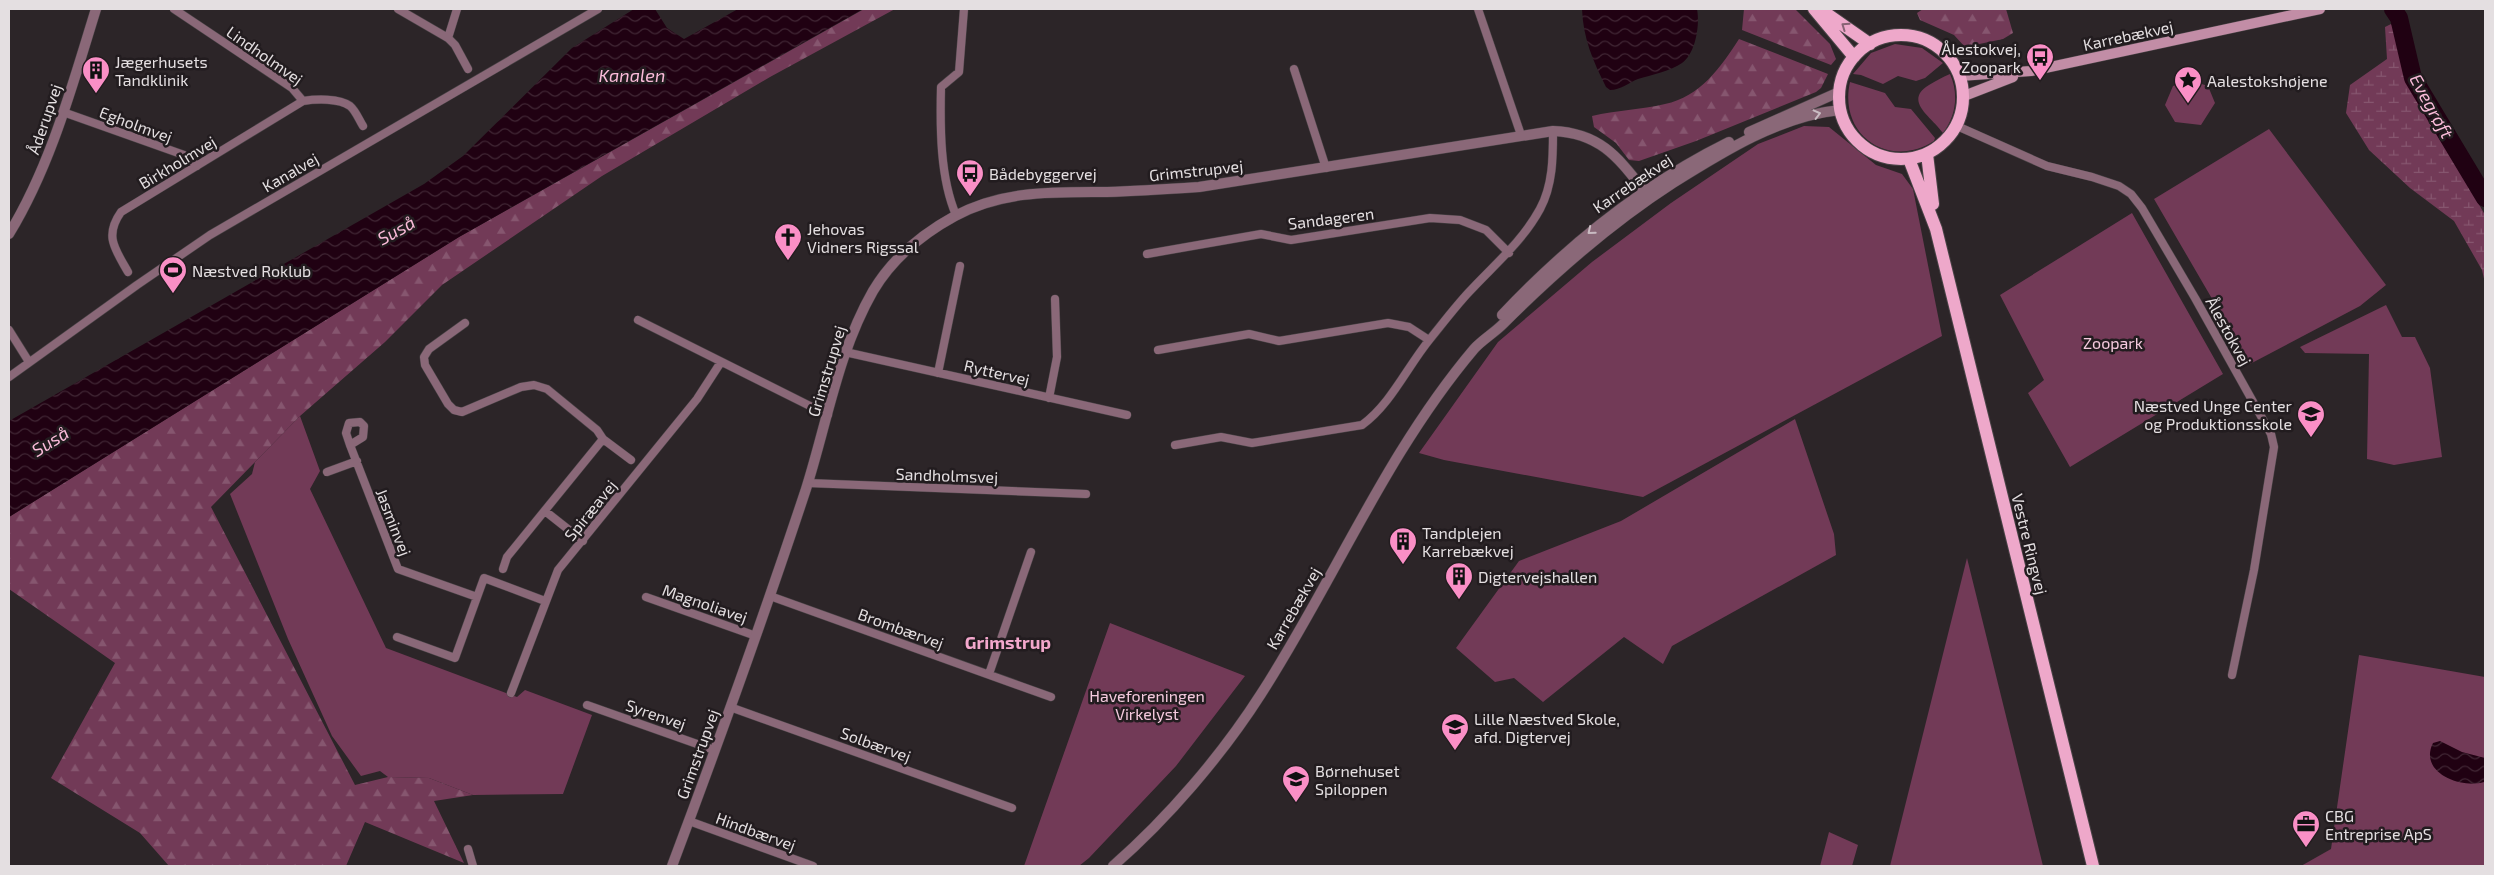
<svg xmlns="http://www.w3.org/2000/svg" width="2494" height="875" viewBox="0 0 2494 875" font-family="'Exo 2',sans-serif">
	<defs>
		<pattern id="forest-firs" width="22" height="20" patternUnits="userSpaceOnUse" patternTransform="scale(1.25)"><rect width="22" height="20" fill="#723a57"/><path d="M5 1l3.5 6h-7zM16 11l3.5 6h-7z" fill="#86566f"/></pattern>
		<pattern id="wetland-marsh" width="20" height="14" patternUnits="userSpaceOnUse" patternTransform="scale(1.25)"><rect width="20" height="14" fill="#723a57"/><path d="M1 5h8M5 5V1M11 12h8M15 12V8" fill="none" stroke="#86566f"/></pattern>
		<pattern id="water-waves" width="16" height="10" patternUnits="userSpaceOnUse" patternTransform="scale(1.25)"><rect width="16" height="10" fill="#200112"/><path d="M0 5q4-4 8 0t8 0" fill="none" stroke="#402634"/></pattern>
	</defs>
	<rect width="100%" height="100%" fill="#2c2528"/>
	<path fill="#723a57" d="M1895,44L1922,48L1943,63L1925,78L1916,81L1898,76L1883,84L1861,75L1853,74L1871,53Z
		M1950,74C1959,94 1956,116 1943,133C1931,116 1903,101 1929,85C1936,81 1942,77 1950,74Z
		M2189,80L2208,86L2215,103L2201,125L2175,122L2165,105L2173,86Z
		M1850,82L1885,93L1895,107L1911,109L1935,138L1934,141C1889,170 1838,135 1850,82Z
		M1804,126L1829,127L1876,165L1902,174L1913,189L1942,336L1643,497L1444,460L1419,453L1498,342L1592,262L1671,203L1758,144Z
		M2269,129L2386,285L2360,306L2250,364L2154,199Z
		M2132,213L2223,374L2070,467L2028,393L2044,380L2000,295Z
		M2386,305L2402,337H2415L2430,368L2442,457L2394,465L2367,459L2369,354L2305,353L2300,347Z
		M300,416L320,471L310,489L386,648L517,697L525,690L592,715L563,794L473,795L429,778L388,777L380,771L361,776L332,736L288,639L230,494L252,474L255,462Z
		M1795,419L1834,534L1836,555L1672,646L1663,664L1624,637L1543,702L1514,678L1495,682L1456,648L1519,561L1621,521Z
		M1967,558L2043,866H1890Z
		M1110,623L1245,676L1176,766L1089,858L1079,866H1024Z
		M2359,655L2485,677V866H2301L2331,849Z
		M1829,832L1858,845L1852,866H1820Z"/>
	<path fill="url(#forest-firs)" d="M864,9H895L770,77L602,176L442,285L385,342L300,416L211,507L355,785L388,777L429,778L473,795L434,801L464,863L365,822L346,866H169L140,833L51,778L115,663L9,589V517L459,237Z
		M1744,9H1795L1830,44L1836,59L1831,65L1742,30Z
		M1923,9H2006L2013,33L2003,39L1965,47L1954,35L1920,20L1917,13Z
		M1739,39L1828,74L1821,88L1816,92L1696,141L1639,161L1629,160L1616,143L1594,127L1592,116C1616,110 1641,110 1665,104C1700,97 1721,67 1739,39Z"/>
	<path fill="url(#wetland-marsh)" d="M2391,24L2395,30L2410,83L2485,215V283L2482,270L2454,221L2410,188L2369,150L2346,113L2350,85L2387,59L2385,27Z"/>
	<path fill="url(#water-waves)" d="M634,9H655L667,28L684,39L738,9H863L459,237L9,517V421L424,184L463,156L572,48Z
		M1582,9H1697C1700,24 1696,53 1682,63C1671,71 1651,75 1638,79C1628,83 1621,90 1610,90L1606,87C1593,61 1583,38 1582,9Z
		M2440,741L2462,752L2485,758L2484,782C2462,789 2418,773 2433,743Z"/>
	<g fill="none" stroke-linecap="round" stroke-linejoin="round">
		<path stroke="#200112" stroke-width="18" d="M2393,9L2399,18L2413,78L2485,198"/>
		<g stroke="#494346" stroke-width="9">
			<path id="minor" d="M174,9L292,88L303,101C316,99 339,98 350,106C356,111 359,120 363,126
				M398,9L448,38L455,45L468,69
				M1478,9L1521,135
				M448,38L457,9
				M1294,69L1326,168
				M63,112L184,155L197,166
				M1957,126L2047,166L2092,177L2119,186L2131,194L2142,208L2195,298L2271,434L2274,447L2254,570L2232,675
				M956,215C940,178 940,127 941,87L959,72L964,9
				M1147,254L1261,234L1291,240L1430,218L1460,220L1486,230L1509,253
				M128,272C115,249 104,236 121,212L303,101
				M638,320L828,415
				M465,323L429,349L424,357L425,365L448,404L454,410L462,412L521,387L534,385L547,389L597,430L603,439L507,557L503,569
				M9,330L29,362
				M1158,350L1249,334L1279,341L1388,323L1409,327L1429,340
				M845,352L1127,415
				M938,373L960,266
				M9,377L137,285L210,235L598,9
				M1049,398L1057,357L1055,299
				M603,439L631,460
				M350,445L363,437L364,426L360,422L349,423L346,433L350,445L398,569L477,597
				M1175,445L1221,437L1252,443L1362,425C1391,404 1407,367 1430,339C1443,323 1455,307 1469,292C1494,265 1522,242 1540,209C1553,185 1553,157 1553,131
				M327,472L357,461
				M808,483L1086,494
				M545,511L583,541
				M770,596L1051,697
				M646,597L756,636
				M397,637L455,658L484,578L545,601
				M989,674L1031,552
				M511,693L558,570L697,399L721,362
				M587,705L714,750
				M730,707L1012,808
				M689,821L813,866
				M468,849L473,866"/>
		</g>
		<g stroke="#494346" stroke-width="11">
			<path id="tertiary" d="M1749,132L1839,92
				M9,234C51,165 72,86 96,9
				M1502,315C1568,245 1642,185 1729,142
				M672,866C719,741 764,616 806,489C827,423 838,352 873,291C892,259 922,234 955,216C1003,190 1054,192 1107,192C1138,191 1169,189 1199,187L1553,131C1604,133 1621,162 1650,198
				M1113,866C1168,818 1222,755 1261,694C1334,581 1386,453 1474,349C1482,340 1494,333 1503,324C1555,272 1611,223 1673,183C1724,151 1780,116 1840,110"/>
		</g>
		<g stroke="#494346" stroke-width="11">
			<path id="secondary" d="M1960,76L2031,71L2320,9
				M1964,96L2013,77"/>
		</g>
		<g stroke="#494346" stroke-width="14">
			<path id="primary" d="M1814,9L1854,57
				M1820,9L1870,44
				M1839 97a62 62 0 1 1 124 0a62 62 0 1 1-124 0Z
				M1927,154L1933,204
				M1909,159L1936,229L2093,866"/>
		</g>
		<use href="#minor" stroke="#8a6878" stroke-width="8"/>
		<use href="#tertiary" stroke="#8a6878" stroke-width="10"/>
		<use href="#secondary" stroke="#c28da6" stroke-width="10"/>
		<use href="#primary" stroke="#eea8ca" stroke-width="12"/>
	</g>
	<defs><path id="oneway-chevron" d="M-2-3.5L2.5 0L-2 3.5" fill="none" stroke-width="1.6" stroke-linecap="round" stroke-linejoin="round" transform="scale(1.25)"/></defs>
	<use stroke="#886274" href="#oneway-chevron" transform="translate(1845 26) rotate(-145)"/>
	<g stroke="#c9bbc2">
		<use href="#oneway-chevron" transform="translate(1817 114) rotate(-14)"/>
		<use href="#oneway-chevron" transform="translate(1591 231) rotate(141)"/>
	</g>
	<defs>
		<g id="bus-pin" transform="scale(1.4375)"><path d="M0 17L-7.5 6A9.5 9.5 0 1 1 7.5 6Z" fill="#fa8fc6" stroke="#221c1f"/><path d="M-5-6H5V4H4V6H2V4H-2V6H-4V4H-5ZM-3.5-4V0h7V-4ZM-3.5 1.2v1.5H-2V1.2ZM2 1.2v1.5H3.5V1.2Z" fill="#111"/></g>
		<g id="building-pin" transform="scale(1.4375)"><path d="M0 17L-7.5 6A9.5 9.5 0 1 1 7.5 6Z" fill="#fa8fc6" stroke="#221c1f"/><path d="M-4-6H4V6H1V3H-1V6H-4ZM-2.5-4.3h1.7v1.8h-1.7ZM.8-4.3h1.7v1.8H.8ZM-2.5-1h1.7V.8h-1.7ZM.8-1h1.7V.8H.8Z" fill="#111"/></g>
		<g id="sight-pin" transform="scale(1.4375)"><path d="M0 17L-7.5 6A9.5 9.5 0 1 1 7.5 6Z" fill="#fa8fc6" stroke="#221c1f"/><path d="M0-6L1.8-2.2L6-1.7L2.9 1.2L3.7 5.4L0 3.3L-3.7 5.4L-2.9 1.2L-6-1.7L-1.8-2.2Z" fill="#111"/></g>
		<g id="church-pin" transform="scale(1.4375)"><path d="M0 17L-7.5 6A9.5 9.5 0 1 1 7.5 6Z" fill="#fa8fc6" stroke="#221c1f"/><path d="M-1.2-6h2.4v3.5h3.3v2.4h-3.3V6h-2.4V-.1h-3.3v-2.4h3.3Z" fill="#111"/></g>
		<g id="stadium-pin" transform="scale(1.4375)"><path d="M0 17L-7.5 6A9.5 9.5 0 1 1 7.5 6Z" fill="#fa8fc6" stroke="#221c1f"/><path d="M0-5a6.5 5 0 1 0 0 10a6.5 5 0 1 0 0-10ZM-3.5-1.8h7v3.6h-7Z" fill="#111"/></g>
		<g id="school-pin" transform="scale(1.4375)"><path d="M0 17L-7.5 6A9.5 9.5 0 1 1 7.5 6Z" fill="#fa8fc6" stroke="#221c1f"/><path d="M0-5L7-2L0 1L-7-2ZM-4 1L0 2.5L4 1V4Q0 6-4 4Z" fill="#111"/></g>
		<g id="office-pin" transform="scale(1.4375)"><path d="M0 17L-7.5 6A9.5 9.5 0 1 1 7.5 6Z" fill="#fa8fc6" stroke="#221c1f"/><path d="M-6-3h4V-5.5h4V-3h4V5H-6ZM-1-4.5V-3h2v-1.5ZM-6 0V1H6V0Z" fill="#111"/></g>
	</defs>
	<g fill-rule="evenodd">
		<use href="#bus-pin" x="2040" y="57"/>
		<use href="#building-pin" x="96" y="70"/>
		<use href="#sight-pin" x="2188" y="80"/>
		<use href="#bus-pin" x="970" y="173"/>
		<use href="#church-pin" x="788" y="237"/>
		<use href="#stadium-pin" x="173" y="270"/>
		<use href="#school-pin" x="2311" y="414"/>
		<use href="#building-pin" x="1403" y="541"/>
		<use href="#building-pin" x="1459" y="576"/>
		<use href="#school-pin" x="1455" y="727"/>
		<use href="#school-pin" x="1296" y="779"/>
		<use href="#office-pin" x="2306" y="824"/>
	</g>
	<g text-anchor="middle" dominant-baseline="central" stroke-width="5" stroke-linejoin="round" paint-order="stroke">
		<g font-size="16" fill="#e4dfe1" stroke="#221c1f">
			<text transform="translate(2128 35) rotate(-12)">Karrebækvej</text>
			<text transform="translate(265 55) rotate(35)">Lindholmvej</text>
			<text transform="translate(44 119) rotate(-71)">Åderupvej</text>
			<text transform="translate(136 124) rotate(20)">Egholmvej</text>
			<text transform="translate(177 162) rotate(-31)">Birkholmvej</text>
			<text transform="translate(1196 170) rotate(-6)">Grimstrupvej</text>
			<text transform="translate(290 172) rotate(-30)">Kanalvej</text>
			<text transform="translate(1632 183) rotate(-34)">Karrebækvej</text>
			<text transform="translate(1331 218) rotate(-7)">Sandageren</text>
			<text transform="translate(2229 331) rotate(61)">Ålestokvej</text>
			<text transform="translate(826 371) rotate(-73)">Grimstrupvej</text>
			<text transform="translate(997 372) rotate(13)">Ryttervej</text>
			<text transform="translate(947 475) rotate(2)">Sandholmsvej</text>
			<text transform="translate(590 510) rotate(-51)">Spiræavej</text>
			<text transform="translate(394 522) rotate(69)">Jasminvej</text>
			<text transform="translate(2030 544) rotate(76)">Vestre Ringvej</text>
			<text transform="translate(705 603) rotate(19)">Magnoliavej</text>
			<text transform="translate(1293 608) rotate(-60)">Karrebækvej</text>
			<text transform="translate(901 628) rotate(20)">Brombærvej</text>
			<text transform="translate(656 714) rotate(19)">Syrenvej</text>
			<text transform="translate(876 744) rotate(20)">Solbærvej</text>
			<text transform="translate(697 754) rotate(-70)">Grimstrupvej</text>
			<text transform="translate(756 831) rotate(20)">Hindbærvej</text>
		</g>
		<g font-size="16" fill="#e4dfe1" stroke="#221c1f" text-anchor="start">
			<text x="2021" y="48" text-anchor="end">Ålestokvej,<tspan x="2021" dy="18">Zoopark</tspan></text>
			<text x="115" y="61">Jægerhusets<tspan x="115" dy="18">Tandklinik</tspan></text>
			<text x="2207" y="80">Aalestokshøjene</text>
			<text x="989" y="173">Bådebyggervej</text>
			<text x="807" y="228">Jehovas<tspan x="807" dy="18">Vidners Rigssal</tspan></text>
			<text x="192" y="270">Næstved Roklub</text>
			<text x="2292" y="405" text-anchor="end">Næstved Unge Center<tspan x="2292" dy="18">og Produktionsskole</tspan></text>
			<text x="1422" y="532">Tandplejen<tspan x="1422" dy="18">Karrebækvej</tspan></text>
			<text x="1478" y="576">Digtervejshallen</text>
			<text x="1474" y="718">Lille Næstved Skole,<tspan x="1474" dy="18">afd. Digtervej</tspan></text>
			<text x="1315" y="770">Børnehuset<tspan x="1315" dy="18">Spiloppen</tspan></text>
			<text x="2325" y="815">CBG<tspan x="2325" dy="18">Entreprise ApS</tspan></text>
		</g>
		<g font-size="16" fill="#f5cade" stroke="#221c1f">
			<text x="2113" y="342">Zoopark</text>
			<text x="1147" y="695">Haveforeningen<tspan x="1147" dy="18">Virkelyst</tspan></text>
		</g>
		<g font-size="18" font-style="italic" fill="#fabbd9" stroke="#221c1f">
			<text x="632" y="75">Kanalen</text>
			<text transform="translate(2432 106) rotate(61)">Evegrøft</text>
			<text transform="translate(396 230) rotate(-29)">Suså</text>
			<text transform="translate(50 441) rotate(-32)">Suså</text>
		</g>
		<g font-size="18" font-weight="bold" fill="#f3a7cc" stroke="#221c1f">
			<text x="1008" y="642">Grimstrup</text>
		</g>
	</g>
	<rect width="2494" height="875" fill="none" stroke="#e4dfe1" stroke-width="20"/>
</svg>
